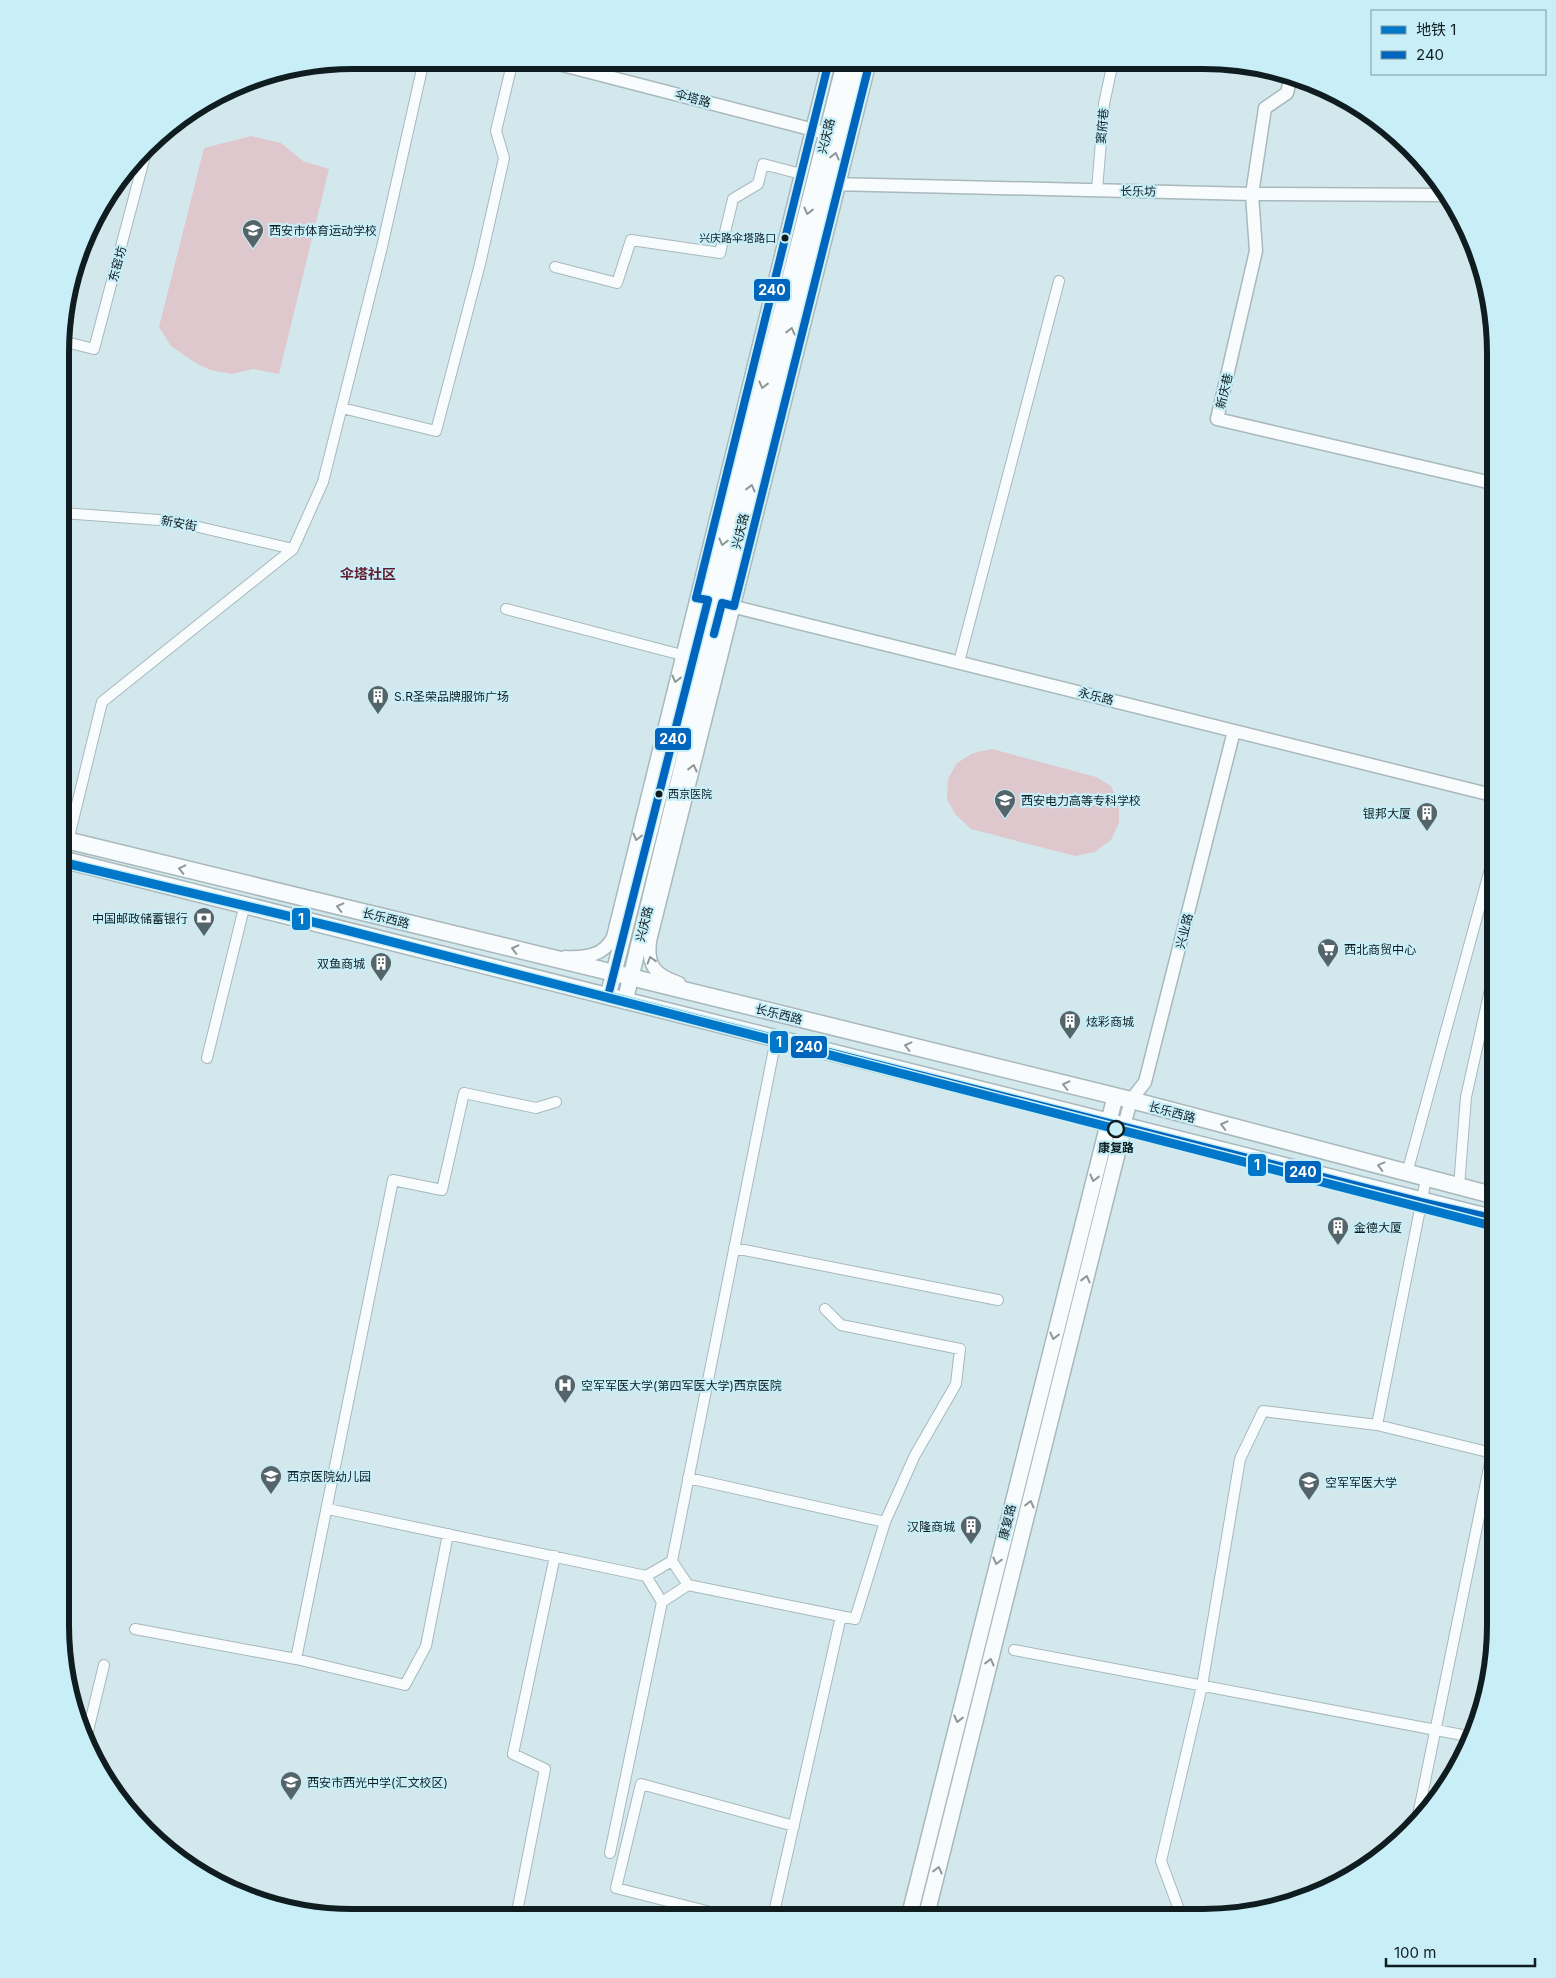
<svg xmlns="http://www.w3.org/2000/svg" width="1556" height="1978" viewBox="0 0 1556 1978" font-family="Inter,'Noto Sans SC',sans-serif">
	<rect width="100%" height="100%" fill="#d3e8ed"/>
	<path fill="#dfc7ce" d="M251,136L281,143L303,161L329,169L279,374L253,369L232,374L210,370L194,362L171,346L159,327L204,148Z
		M992,749L1096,777L1111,786L1119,804V823L1111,840L1095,852L1075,856L971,829L955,814L947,799L948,779L957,763L973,753Z"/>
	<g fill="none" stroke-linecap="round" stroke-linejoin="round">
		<g stroke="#a8b8bc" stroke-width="12">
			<path id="minor" d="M1097,190L1104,104L1113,62
				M555,267L617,283L631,240L720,253L733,199L758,184L763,164L801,174
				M62,341L94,349L147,148
				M342,408L436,431L480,264L504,158L496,131L513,60
				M62,513L173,521L293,549
				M506,609L682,655
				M959,662L1059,281
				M68,841L102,702L293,549L323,482L382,247L424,60
				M207,1058L245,904
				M1407,1173L1496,847
				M1459,1187L1466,1097L1496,963
				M734,1248L998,1300
				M1377,1425L1426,1179
				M688,1478L885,1522L915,1455L956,1384L960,1349L841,1325L825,1309
				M328,1509L646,1576
				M672,1561L646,1576L662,1602L688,1585L672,1561L776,1039
				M688,1585L855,1619L885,1522
				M135,1629L296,1659L405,1685L426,1646L448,1534
				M1014,1650L1473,1737
				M296,1659L393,1180L442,1190L464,1093L536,1108L556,1102
				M86,1739L104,1665
				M610,1853L662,1602
				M516,1917L545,1769L513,1754L555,1556
				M730,1917L616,1888L641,1784L794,1826
				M773,1917L841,1616
				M1180,1917L1181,1915L1161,1861L1202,1686L1240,1459L1263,1411L1377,1425L1492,1453L1416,1825"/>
		</g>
		<g stroke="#a8b8bc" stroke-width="15">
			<path id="tertiary" d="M547,61L818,131
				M1291,76L1287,93L1265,108L1252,194L1256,251L1217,419L1496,484
				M833,184L1252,194L1448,195
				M727,605L1496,796
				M565,957C585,958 604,956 613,937L829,61
				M679,983C655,975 647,966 650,941L870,61
				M1124,1126L1131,1100L1145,1082L1234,731"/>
		</g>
		<g stroke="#a8b8bc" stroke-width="18">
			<path id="secondary" d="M608,996L845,61
				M625,1001L722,603L859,61
				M909,1917L1115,1097
				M926,1917L1124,1126"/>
		</g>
		<g stroke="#a8b8bc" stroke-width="19">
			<path id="primary" d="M62,839L614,973L1131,1100L1496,1196
				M61,859L1496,1219"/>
		</g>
		<use href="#minor" stroke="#f8fcfc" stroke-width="10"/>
		<use href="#tertiary" stroke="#f8fcfc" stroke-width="12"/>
		<use href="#secondary" stroke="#f8fcfc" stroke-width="15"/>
		<use href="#primary" stroke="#f8fcfc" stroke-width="16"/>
		<g stroke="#c8eef8" stroke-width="11">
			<path id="bus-1" d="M829,61L696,598L708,600L608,996L1421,1202L1496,1219
				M714,634L722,603L734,606L870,61"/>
		</g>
		<use href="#bus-1" stroke="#0065bd" stroke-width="8"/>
		<g stroke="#c8eef8" stroke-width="12">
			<path id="metro-1" d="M61,862L338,928L1496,1227"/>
		</g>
		<use href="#metro-1" stroke="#0077c8" stroke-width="9"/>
	</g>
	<defs><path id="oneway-chevron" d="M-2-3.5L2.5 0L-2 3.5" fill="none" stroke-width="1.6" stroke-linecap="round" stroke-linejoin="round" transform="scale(1.25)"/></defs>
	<g stroke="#8f9899">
		<use href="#oneway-chevron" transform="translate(835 156) rotate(-76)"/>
		<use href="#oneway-chevron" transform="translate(808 211) rotate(104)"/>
		<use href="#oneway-chevron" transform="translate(791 331) rotate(-76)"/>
		<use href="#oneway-chevron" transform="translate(763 385) rotate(104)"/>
		<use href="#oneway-chevron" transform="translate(751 488) rotate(-76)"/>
		<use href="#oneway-chevron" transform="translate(723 542) rotate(104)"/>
		<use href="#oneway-chevron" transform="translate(676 679) rotate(104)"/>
		<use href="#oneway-chevron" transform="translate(693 768) rotate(-76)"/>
		<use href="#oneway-chevron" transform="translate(637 837) rotate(104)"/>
		<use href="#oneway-chevron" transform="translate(182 869) rotate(-167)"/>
		<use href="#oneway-chevron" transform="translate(340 907) rotate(-166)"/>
		<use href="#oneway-chevron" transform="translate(515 949) rotate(-166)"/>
		<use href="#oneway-chevron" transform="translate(651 960) rotate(-107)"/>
		<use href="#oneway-chevron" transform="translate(908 1046) rotate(-166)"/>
		<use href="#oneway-chevron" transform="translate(1066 1085) rotate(-166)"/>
		<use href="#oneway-chevron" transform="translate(1224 1125) rotate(-166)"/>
		<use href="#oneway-chevron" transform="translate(1381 1166) rotate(-165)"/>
		<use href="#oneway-chevron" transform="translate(1094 1178) rotate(104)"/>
		<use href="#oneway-chevron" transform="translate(1086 1279) rotate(-76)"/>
		<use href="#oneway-chevron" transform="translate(1054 1336) rotate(104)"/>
		<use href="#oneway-chevron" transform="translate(1030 1504) rotate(-76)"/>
		<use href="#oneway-chevron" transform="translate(997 1561) rotate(104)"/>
		<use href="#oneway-chevron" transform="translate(990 1662) rotate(-76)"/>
		<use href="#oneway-chevron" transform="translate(958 1719) rotate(104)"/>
		<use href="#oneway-chevron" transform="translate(938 1870) rotate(-76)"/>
	</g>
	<defs>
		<g id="school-pin" transform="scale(1.125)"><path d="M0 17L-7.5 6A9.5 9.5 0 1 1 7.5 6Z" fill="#546468" stroke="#c8eef8"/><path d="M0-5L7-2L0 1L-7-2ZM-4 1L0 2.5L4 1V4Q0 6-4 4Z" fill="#fff"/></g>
		<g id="building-pin" transform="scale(1.125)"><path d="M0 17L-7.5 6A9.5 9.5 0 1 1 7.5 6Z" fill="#546468" stroke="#c8eef8"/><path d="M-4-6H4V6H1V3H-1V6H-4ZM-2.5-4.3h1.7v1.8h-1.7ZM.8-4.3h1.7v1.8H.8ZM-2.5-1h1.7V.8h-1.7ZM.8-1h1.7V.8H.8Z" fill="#fff"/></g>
		<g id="university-pin" transform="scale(1.125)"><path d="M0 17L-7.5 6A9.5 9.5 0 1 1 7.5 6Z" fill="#546468" stroke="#c8eef8"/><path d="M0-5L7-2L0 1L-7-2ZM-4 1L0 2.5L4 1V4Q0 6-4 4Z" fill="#fff"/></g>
		<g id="bank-pin" transform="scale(1.125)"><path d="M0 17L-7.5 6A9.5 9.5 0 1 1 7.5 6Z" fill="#546468" stroke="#c8eef8"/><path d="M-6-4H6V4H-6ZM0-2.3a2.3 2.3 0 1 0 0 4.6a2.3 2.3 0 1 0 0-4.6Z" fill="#fff"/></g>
		<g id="supermarket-pin" transform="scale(1.125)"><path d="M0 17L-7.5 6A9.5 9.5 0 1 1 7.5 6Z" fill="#546468" stroke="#c8eef8"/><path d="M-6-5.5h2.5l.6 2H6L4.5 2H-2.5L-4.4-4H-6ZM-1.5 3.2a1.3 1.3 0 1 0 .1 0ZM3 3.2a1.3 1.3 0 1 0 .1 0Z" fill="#fff"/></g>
		<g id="hospital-pin" transform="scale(1.125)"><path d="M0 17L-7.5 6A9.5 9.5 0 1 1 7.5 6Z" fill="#546468" stroke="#c8eef8"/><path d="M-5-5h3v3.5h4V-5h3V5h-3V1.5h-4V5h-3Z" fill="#fff"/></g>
	</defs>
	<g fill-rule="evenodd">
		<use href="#school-pin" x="253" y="230"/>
		<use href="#building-pin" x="378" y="696"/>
		<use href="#university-pin" x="1005" y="800"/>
		<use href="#building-pin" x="1427" y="813"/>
		<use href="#bank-pin" x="204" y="918"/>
		<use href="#supermarket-pin" x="1328" y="949"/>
		<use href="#building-pin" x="381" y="963"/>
		<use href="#building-pin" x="1070" y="1021"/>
		<use href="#building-pin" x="1338" y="1227"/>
		<use href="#hospital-pin" x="565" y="1385"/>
		<use href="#school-pin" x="271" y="1476"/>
		<use href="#university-pin" x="1309" y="1482"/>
		<use href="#building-pin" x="971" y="1526"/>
		<use href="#school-pin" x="291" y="1782"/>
	</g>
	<g fill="#0f1d21" stroke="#c8eef8" stroke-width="2">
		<circle cx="785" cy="238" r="4.5"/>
		<circle cx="659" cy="794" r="4.5"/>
	</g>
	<circle fill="#c8eef8" stroke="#0f1d21" stroke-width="2.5" cx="1116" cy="1129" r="8"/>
	<g text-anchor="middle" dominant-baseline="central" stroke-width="4.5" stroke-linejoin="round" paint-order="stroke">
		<g font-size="11" fill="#0f1d21" stroke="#c8eef8" text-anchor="end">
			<text x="776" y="238">兴庆路伞塔路口</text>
			<text x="668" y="794" text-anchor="start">西京医院</text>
		</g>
		<g font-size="12" fill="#0f1d21" stroke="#c8eef8">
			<text transform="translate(693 98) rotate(15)">伞塔路</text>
			<text transform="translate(1102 126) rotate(-85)">窦府巷</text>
			<text transform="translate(826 136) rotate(-76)">兴庆路</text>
			<text transform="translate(1138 191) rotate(1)">长乐坊</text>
			<text transform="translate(117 264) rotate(-75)">东窑坊</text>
			<text transform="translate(1224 391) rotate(-77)">新庆巷</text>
			<text transform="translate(179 523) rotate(10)">新安街</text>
			<text transform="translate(740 531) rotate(-76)">兴庆路</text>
			<text transform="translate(1096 696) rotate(14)">永乐路</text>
			<text transform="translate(386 918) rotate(14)">长乐西路</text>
			<text transform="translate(644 924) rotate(-76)">兴庆路</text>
			<text transform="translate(1184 931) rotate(-76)">兴业路</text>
			<text transform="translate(779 1014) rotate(14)">长乐西路</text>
			<text transform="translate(1172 1112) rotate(15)">长乐西路</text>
			<text transform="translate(1007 1522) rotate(-76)">康复路</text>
		</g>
		<g font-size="12" fill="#0f1d21" stroke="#c8eef8" text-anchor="start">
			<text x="269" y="230">西安市体育运动学校</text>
			<text x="394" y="696">S.R圣荣品牌服饰广场</text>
			<text x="1021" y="800">西安电力高等专科学校</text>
			<text x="1411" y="813" text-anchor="end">银邦大厦</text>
			<text x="188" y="918" text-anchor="end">中国邮政储蓄银行</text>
			<text x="1344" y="949">西北商贸中心</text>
			<text x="365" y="963" text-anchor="end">双鱼商城</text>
			<text x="1086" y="1021">炫彩商城</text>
			<text x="1354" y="1227">金德大厦</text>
			<text x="581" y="1385">空军军医大学(第四军医大学)西京医院</text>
			<text x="287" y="1476">西京医院幼儿园</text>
			<text x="1325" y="1482">空军军医大学</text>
			<text x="955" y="1526" text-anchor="end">汉隆商城</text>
			<text x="307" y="1782">西安市西光中学(汇文校区)</text>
		</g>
		<g font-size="12" font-weight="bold" fill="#0f1d21" stroke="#c8eef8">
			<text x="1116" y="1147">康复路</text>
		</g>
		<g font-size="14" font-weight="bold" fill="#611c2d" stroke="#c8eef8">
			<text x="368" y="573">伞塔社区</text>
		</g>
	</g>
	<path d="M0 0H1556V1978H0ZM353 69H1203A284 284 0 0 1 1487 353V1625A284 284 0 0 1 1203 1909H353A284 284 0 0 1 69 1625V353A284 284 0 0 1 353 69Z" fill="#c8eef8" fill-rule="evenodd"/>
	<path fill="none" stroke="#0f1d21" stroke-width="6" d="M353 69H1203A284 284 0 0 1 1487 353V1625A284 284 0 0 1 1203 1909H353A284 284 0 0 1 69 1625V353A284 284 0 0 1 353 69Z"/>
	<g stroke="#c8eef8" stroke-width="2">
		<rect x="753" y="278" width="38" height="24" rx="5" fill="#0065bd"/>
		<rect x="654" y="727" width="38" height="24" rx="5" fill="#0065bd"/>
		<rect x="291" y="907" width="20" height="24" rx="5" fill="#0077c8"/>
		<rect x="769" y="1030" width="20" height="24" rx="5" fill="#0077c8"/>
		<rect x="790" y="1035" width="38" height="24" rx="5" fill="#0065bd"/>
		<rect x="1247" y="1153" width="20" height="24" rx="5" fill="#0077c8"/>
		<rect x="1284" y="1160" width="38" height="24" rx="5" fill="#0065bd"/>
	</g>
	<g font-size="14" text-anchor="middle" font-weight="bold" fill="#fff">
		<text x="772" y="295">240</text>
		<text x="673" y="744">240</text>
		<text x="301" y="924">1</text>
		<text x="779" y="1047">1</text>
		<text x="809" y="1052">240</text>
		<text x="1257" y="1170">1</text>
		<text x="1303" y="1177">240</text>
	</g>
	<rect x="1371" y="10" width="175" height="65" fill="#c8eef8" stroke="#7e9aa2"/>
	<rect x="1381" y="26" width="25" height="8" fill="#0077c8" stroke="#7e9aa2"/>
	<text x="1416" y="35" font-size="15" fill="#0f1d21">地铁 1</text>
	<rect x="1381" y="51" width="25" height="8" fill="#0065bd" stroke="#7e9aa2"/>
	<text x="1416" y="60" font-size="15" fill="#0f1d21">240</text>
	<path d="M1386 1958v8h149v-8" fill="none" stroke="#0f1d21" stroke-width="2.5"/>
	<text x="1394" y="1958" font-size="15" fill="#0f1d21" stroke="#c8eef8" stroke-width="4" paint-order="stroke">100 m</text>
</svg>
